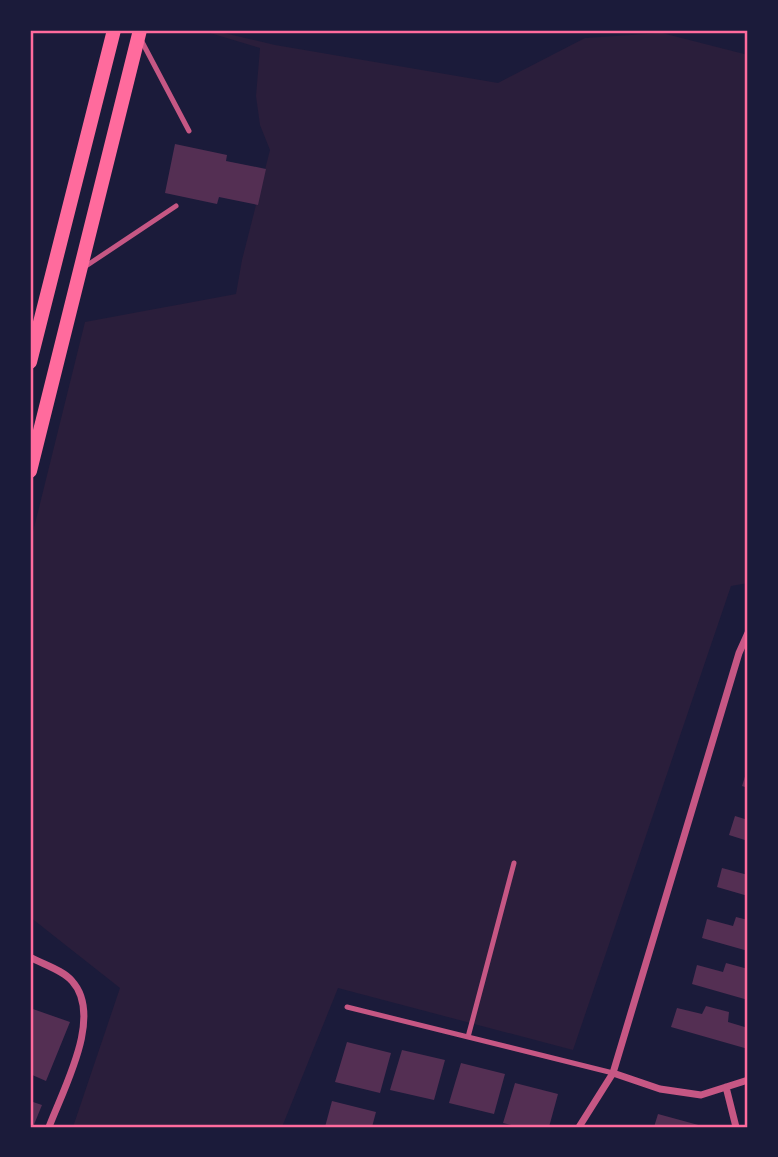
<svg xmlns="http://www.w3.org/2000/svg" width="778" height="1157" viewBox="0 0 778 1157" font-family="Rubik,sans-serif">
	<rect width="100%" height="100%" fill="#1b1b3a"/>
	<path fill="#2a1e3b" d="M200,30H211L275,45L498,83L585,38L662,33L748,55V583L731,586L573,1050L338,988L282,1127H73L120,988L30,917V544L85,322L236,294L242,260L270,150L260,125L256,96L260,48Z"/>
	<path fill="#542f53" d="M175,144L227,155L226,161L266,169L258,205L219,197L217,204L165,193Z
		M748,767V788L742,786Z
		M735,816L748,820V841L729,835Z
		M722,868L748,875V896L717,887Z
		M736,917L748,920V951L702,938L707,919L733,926Z
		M726,963L748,969V1000L692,984L697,965L723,972Z
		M706,1006L729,1012L728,1022L748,1028V1049L671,1027L677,1008L702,1014Z
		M30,1008L70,1022L46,1081L30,1074Z
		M347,1042L391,1053L380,1093L335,1082Z
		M402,1050L445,1060L434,1100L390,1090Z
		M461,1063L505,1074L494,1114L449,1103Z
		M515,1083L558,1094L549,1127H520L503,1123Z
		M30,1101L42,1105L33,1127H30Z
		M332,1101L376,1112L372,1127H325Z
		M658,1114L702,1126V1127H654Z"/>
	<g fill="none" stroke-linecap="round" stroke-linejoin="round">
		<path stroke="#c65784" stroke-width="5" d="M140,38L189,131
			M83,268L176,206
			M347,1007L613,1073
			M468,1037L514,863"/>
		<path stroke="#c65784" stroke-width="7" d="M30,957C42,964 63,970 72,981C104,1016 63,1089 49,1127
			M613,1073L660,1089L701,1095L748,1080
			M726,1087L736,1127
			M579,1127L613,1073L739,653L748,633"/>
		<path stroke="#ff6b9d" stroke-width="14" d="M30,362L114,30
			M30,471L140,30"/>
	</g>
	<rect width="778" height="1157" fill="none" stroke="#1b1b3a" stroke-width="63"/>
	<rect x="32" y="32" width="714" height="1094" fill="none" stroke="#ff6b9d" stroke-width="2.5"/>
</svg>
